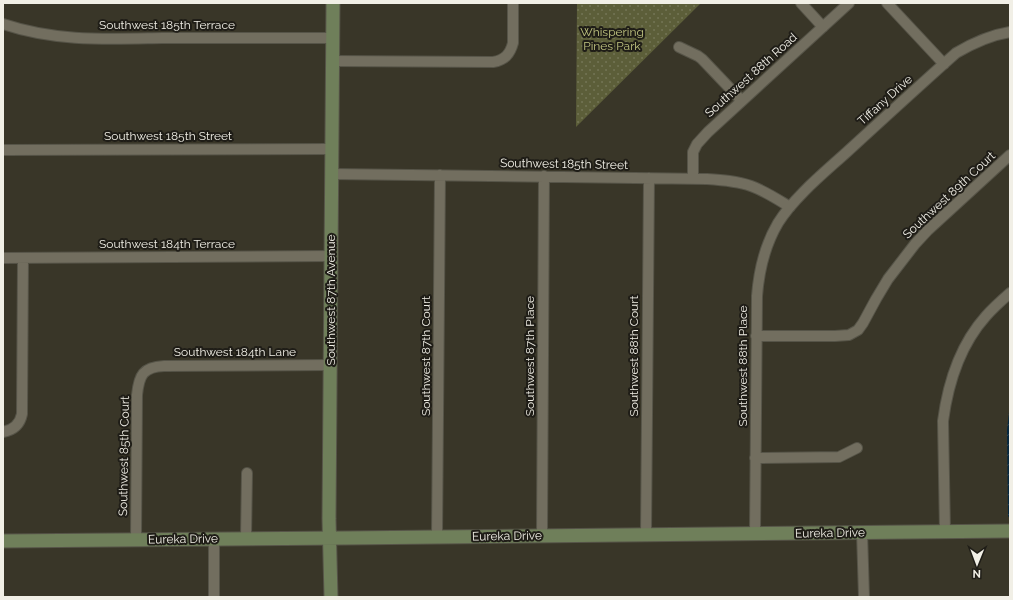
<svg xmlns="http://www.w3.org/2000/svg" width="1013" height="600" viewBox="0 0 1013 600" font-family="Raleway,sans-serif">
	<defs>
		<pattern id="park-dots" width="8" height="8" patternUnits="userSpaceOnUse"><rect width="8" height="8" fill="#5c5e39"/><path d="M2 2h.1M6 6h.1" fill="none" stroke="#747556" stroke-width="1.8" stroke-linecap="round"/></pattern>
		<pattern id="water-waves" width="16" height="10" patternUnits="userSpaceOnUse"><rect width="16" height="10" fill="#05273f"/><path d="M0 5q4-4 8 0t8 0" fill="none" stroke="#2a475b"/></pattern>
	</defs>
	<rect width="100%" height="100%" fill="#393628"/>
	<path fill="url(#park-dots)" d="M577,3H701L576,127Z"/>
	<path fill="url(#water-waves)" d="M1010,403V519L1008,516L1007,430Z"/>
	<g fill="none" stroke-linecap="round" stroke-linejoin="round">
		<g stroke="#565448" stroke-width="12">
			<path id="street" d="M801,3L823,27
				M887,3L944,64
				M3,24C57,42 107,39 163,38C219,38 276,38 333,38
				M679,47L698,56L702,59L742,101
				M333,61L493,62C505,60 510,54 513,43V3
				M3,150L332,149
				M332,174L707,179C722,180 737,181 751,186C765,191 777,199 790,207
				M693,178V152L697,144L708,132L849,3
				M3,258L332,256
				M756,336H835L849,335L858,330L863,323L876,299L888,279L915,244L928,230L1010,155
				M3,432C14,430 20,424 22,414L23,258
				M755,458L839,457L857,448
				M945,531L943,421C948,383 960,345 986,316C993,308 1002,300 1010,293
				M862,532L864,597
				M755,533L757,296C759,270 765,245 778,223C794,197 825,172 848,151C884,118 920,85 956,53C973,43 991,35 1010,32
				M646,535L649,178
				M542,536L544,176
				M437,537L440,175
				M246,538L247,473
				M136,539L137,395C139,375 143,367 164,366L331,365
				M214,539V597"/>
		</g>
		<g stroke="#565448" stroke-width="15">
			<path id="secondary" d="M3,541L345,538L1010,531
				M331,597L329,519L333,3"/>
		</g>
		<use href="#street" stroke="#726e5f" stroke-width="10"/>
		<use href="#secondary" stroke="#6f7f5a" stroke-width="13"/>
	</g>
	<g text-anchor="middle" dominant-baseline="central" stroke-width="4" stroke-linejoin="round" paint-order="stroke">
		<g font-size="12" fill="#f1efe6" stroke="#1f1d17">
			<text x="167" y="25">Southwest 185th Terrace</text>
			<text transform="translate(751 75) rotate(-42)">Southwest 88th Road</text>
			<text transform="translate(885 100) rotate(-42)">Tiffany Drive</text>
			<text x="168" y="136">Southwest 185th Street</text>
			<text transform="translate(564 164) rotate(1)">Southwest 185th Street</text>
			<text transform="translate(949 195) rotate(-43)">Southwest 89th Court</text>
			<text x="167" y="244">Southwest 184th Terrace</text>
			<text transform="translate(331 300) rotate(-90)">Southwest 87th Avenue</text>
			<text x="235" y="352">Southwest 184th Lane</text>
			<text transform="translate(426 356) rotate(-90)">Southwest 87th Court</text>
			<text transform="translate(530 356) rotate(-90)">Southwest 87th Place</text>
			<text transform="translate(634 356) rotate(-90)">Southwest 88th Court</text>
			<text transform="translate(743 366) rotate(-90)">Southwest 88th Place</text>
			<text transform="translate(124 456) rotate(-89)">Southwest 85th Court</text>
			<text transform="translate(830 533) rotate(-1)">Eureka Drive</text>
			<text transform="translate(507 536) rotate(-1)">Eureka Drive</text>
			<text transform="translate(183 539) rotate(-1)">Eureka Drive</text>
		</g>
		<g font-size="12" fill="#c1c581" stroke="#1f1d17">
			<text x="612" y="32">Whispering<tspan x="612" dy="14">Pines Park</tspan></text>
		</g>
	</g>
	<rect width="1013" height="600" fill="none" stroke="#f1efe6" stroke-width="8"/>
	<g transform="translate(977 564) rotate(181)" stroke="#1f1d17" stroke-width="3" paint-order="stroke">
	<path d="M0-3L7 15L0 10L-7 15Z" fill="#f1efe6"/>
	<text y="-6" font-size="11" font-weight="bold" text-anchor="middle" fill="#f1efe6">N</text>
	</g>
</svg>
